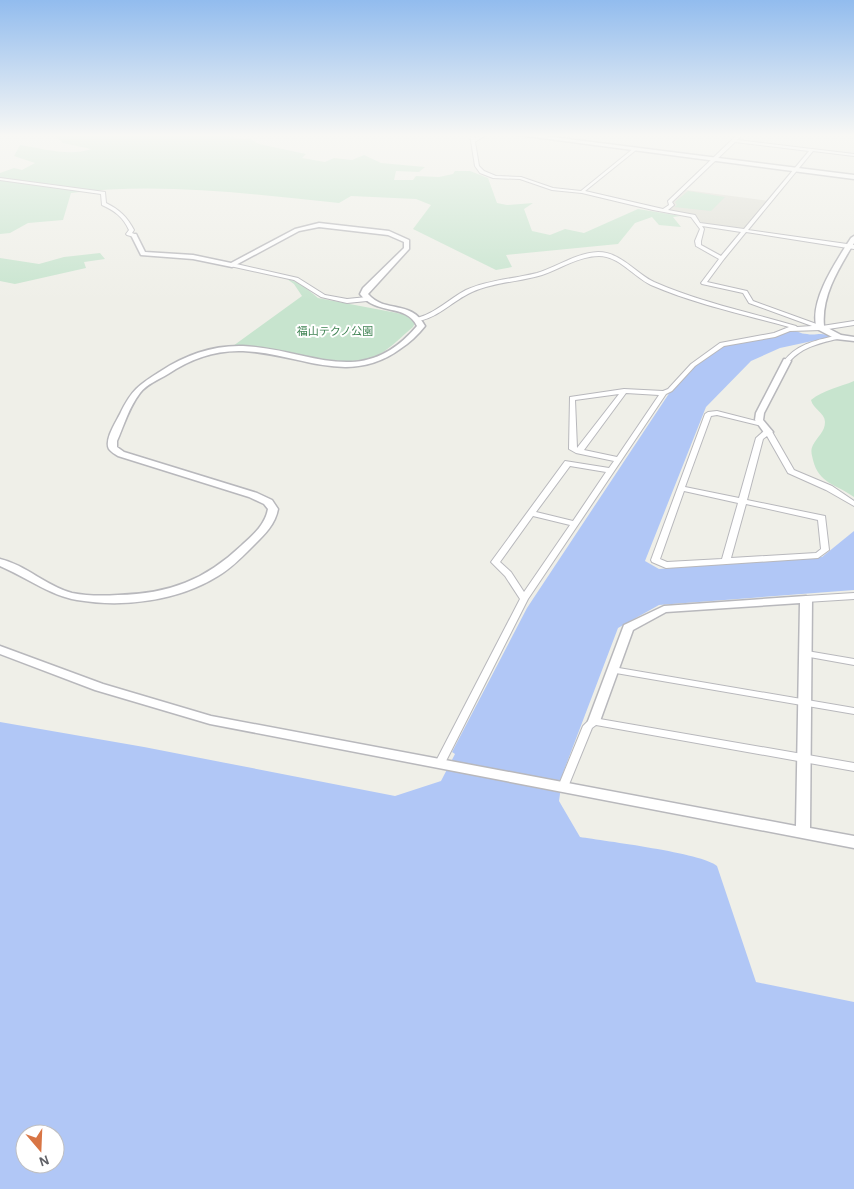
<svg xmlns="http://www.w3.org/2000/svg" width="854" height="1189" viewBox="0 0 854 1189" font-family="'Alegreya Sans','Noto Sans JP',sans-serif">
	<rect width="100%" height="100%" fill="#efefe8"/>
	<path fill="#dfdfd6" d="M686,190L769,201L745,229L703,224L695,215L667,210L674,205L673,202Z"/>
	<path fill="#c7e4ce" d="M54,134H221L239,139H250L259,144L306,154L302,158L325,162L334,158L352,160L364,155L381,163L425,167L419,172L396,171L394,180H413L416,176L439,177L453,174L455,171H470L488,178L497,203L507,205L533,203L524,209L532,231L550,235L565,229L584,233L638,209L681,216L673,217L681,227L659,225L652,217L635,223L618,244L506,255L512,267L496,270L413,229L431,205L416,199L351,196L339,203C250,194 160,182 71,193L63,220L28,223L10,233L0,234V173L14,168L22,170L35,163L14,156L20,145C41,148 70,157 91,149L63,143Z
		M688,191L725,197L711,211L674,207L677,205L675,202Z
		M100,253L105,259L84,262L86,268L15,284L0,281V258L39,264L64,257Z
		M287,279L300,283L318,298L397,313L406,315L415,323L413,327C402,336 392,347 380,354C343,374 276,346 233,346L302,296L294,284Z
		M854,381V497C836,484 819,484 813,460C812,455 810,451 813,445C817,437 825,432 825,422C825,413 813,409 811,400C823,390 840,387 854,381Z"/>
	<path fill="#b1c7f6" fill-rule="evenodd" d="M790,330C797,330 800,334 807,334C817,336 821,331 831,337L780,348L751,361L706,407L645,561L659,569L822,557L854,531V590L659,605L618,628L563,773L559,801L580,837C604,841 703,853 717,866L756,982L854,1002V1189H0V722L144,747L395,796L441,781L455,754L452,752L527,608L670,392L698,363L726,343ZM25,1134H55V1164H25Z"/>
	<g fill="none" stroke-linecap="round" stroke-linejoin="round">
		<g stroke="#b8b8bc" stroke-width="2">
			<path id="minor" d="M470,134H474L475,139L482,134H487L475,142L479,166L484,171L496,176L521,177L553,188L581,191L634,148H636V150L585,191L663,209L669,205L668,201L738,134H743L737,140L854,154V156L813,151L748,230L854,245V249L746,232L724,259L707,282L747,291L753,301L822,326L854,321V325L822,330L790,331L775,337L724,346L695,366L672,391L666,394L528,599L445,763L444,766H436L435,763L520,599L505,576L491,562L565,461L609,468L614,461L576,453L569,449L570,397L624,389L663,391L668,389L691,364L720,343L774,333L789,327C742,314 695,304 651,285C634,277 619,256 599,256C579,256 560,269 542,275C519,282 494,282 472,292C452,301 441,316 419,321L417,320V318C436,313 449,299 466,290C488,280 513,279 537,273C557,267 576,253 598,252C621,252 635,273 654,282C699,302 749,312 796,326L797,327L812,326L749,303L743,293L702,284L701,283L719,259L696,246L695,241L700,229L691,217L653,210L582,193L552,190L520,179L493,178L480,173L475,166ZM735,142L809,151L744,229L700,223L695,215L668,210L674,205L672,202ZM702,226L741,232L721,256L701,245V241L704,229ZM626,393L659,395L617,457L584,450ZM619,394L577,448L575,400ZM570,466L606,472L573,521L536,512ZM533,516L570,525L524,592L511,572L500,562Z
				M0,178L105,192L106,203C120,210 127,217 134,230L132,233L137,235L134,237L127,235L126,234L129,230C123,217 115,211 102,205L101,194L0,180Z
				M232,263L298,278L325,295L347,299L367,297L370,299L367,301L347,303L321,297L294,280L230,266V264Z
				M839,335L841,336V338C821,343 803,346 789,362L784,361C798,343 818,340 839,335Z
				M717,411L764,423L765,424L762,426L717,415L711,416L685,487L739,498L756,438L765,430H771L794,470L832,486L854,501V506L826,490L788,473L767,436L763,439L747,500L825,516L829,550L818,558L666,568L652,562L651,560L705,414L708,412ZM684,491L738,503L722,559L667,562L660,559ZM746,504L818,520L821,549L816,553L731,558Z
				M854,593V599L806,602L802,599L806,596Z
				M807,651L854,659V665L804,656L802,654Z
				M613,667L854,708V714L610,672L608,670L610,668Z
				M594,718L854,763V771L596,725L592,728L568,787L567,790L563,791L559,790L558,787L583,726L590,719Z"/>
		</g>
		<g stroke="#b8b8bc" stroke-width="3">
			<path id="tertiary" d="M511,134H528L854,175V179Z
				M319,223L389,231L409,240V249L368,294C385,314 411,299 425,326C418,335 409,343 400,349C348,387 298,353 243,351C215,350 190,359 168,374C158,380 147,384 140,393C129,407 124,425 117,441V447L124,452L257,493L272,500L278,509C275,526 262,537 250,549C240,559 230,569 218,576C178,601 123,608 77,600C49,595 26,577 0,566V559C26,565 46,586 72,593C87,596 103,596 118,595C169,594 205,580 242,545C253,535 265,525 268,509L264,504L249,497L118,456C115,454 111,452 109,449C104,440 116,422 120,414C132,389 139,385 161,371C185,355 214,345 243,346C311,349 362,391 417,326C406,303 377,316 360,294L363,288L404,248V242L388,235L319,227L299,231L232,267L193,259L141,255L131,235L136,234L145,252L193,255L231,263L295,229Z
				M854,236V243C839,268 821,296 824,326L841,335L854,337V341L836,339L817,329C808,302 837,260 851,238Z
				M784,359L791,361L764,413L763,420L773,432L768,435L765,434L755,420L756,413Z
				M806,596L812,599L810,828L854,836V848L210,724L95,690L0,654V646L103,684L211,716L796,826L800,603L666,612L633,630L600,721L599,724H589L588,721L624,625L664,606Z"/>
		</g>
		<use href="#minor" fill="#fff" fill-rule="evenodd"/>
		<use href="#tertiary" fill="#fff" fill-rule="evenodd"/>
	</g>
	<linearGradient id="sky" x2="0" y2="1"><stop stop-color="#92bcee"/><stop offset="0.45" stop-color="#f8f8f5"/><stop offset="1" stop-color="#f8f8f5" stop-opacity="0"/></linearGradient>
	<rect width="854" height="301" fill="url(#sky)"/>
	<g text-anchor="middle" dominant-baseline="central" stroke-width="4" stroke-linejoin="round" paint-order="stroke">
		<g font-size="11" fill="#408454" stroke="#fff">
			<text x="335" y="331">福山テクノ公園</text>
		</g>
	</g>
	<g transform="translate(40 1149) rotate(161)"><circle r="24" fill="#ffffff" stroke="#bfbfc2"/>
	<path d="M0-4L9 19L0 12L-9 19Z" fill="#d87545"/>
	<text y="-8" font-size="14" font-weight="bold" text-anchor="middle" fill="#5f6066">N</text>
	</g>
</svg>
